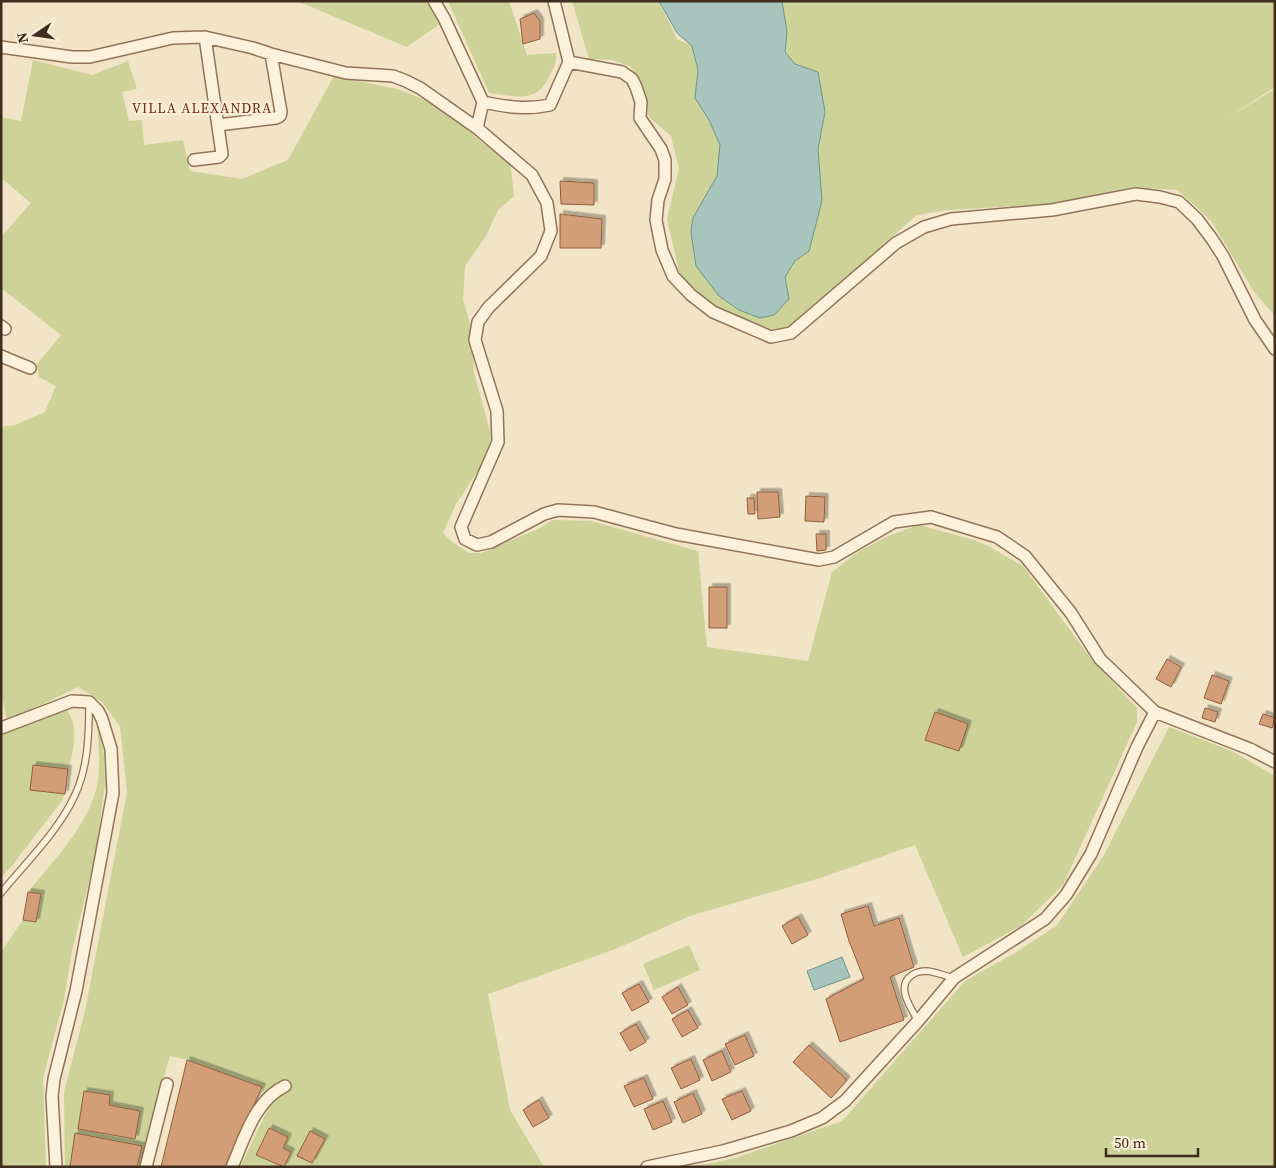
<svg xmlns="http://www.w3.org/2000/svg" width="1276" height="1168" viewBox="0 0 1276 1168" font-family="'Source Serif 4',serif">
	<defs>
		<filter id="shadow"><feDropShadow dx="3.5" dy="-3.5" stdDeviation="0" flood-color="#0004"/></filter>
	</defs>
	<rect width="100%" height="100%" fill="#f2e4c6"/>
	<path fill="#ccd298" d="M297,1H425L441,23L407,47Z
		M448,1H509L527,55L556,53C557,62 554,67 550,75C536,105 517,96 489,93Z
		M572,1H659L677,39L692,46L698,70L695,98L709,120L720,145V180L694,250L696,266L774,315C783,304 780,290 785,277C790,265 799,258 809,251L820,174L818,153L825,112L795,64L785,52L787,32L782,1H1275V87L1227,118L1275,89V316L1254,292L1212,222L1178,190L1132,187L1053,204L947,210L917,215L789,327L775,330L713,306L690,287L679,271L667,219L679,169L671,136L649,117L643,86L630,66L612,60L589,59Z
		M33,60L92,75L128,61L137,89L122,92L129,121L142,120L144,145L183,140L190,171L242,179L288,160L334,76L397,89L441,106L484,144L510,160L514,196L498,210L486,236L465,266L463,300L472,331L474,373L490,431L491,451L456,504L443,533L451,541L469,553H481L540,528L552,520L591,521L698,551L707,647L808,661L832,572L858,552L888,536L919,525L974,540L988,546L1023,566L1092,660L1137,708V722L1063,885L1021,926L963,957L915,845L820,878L690,916L613,950L488,994L510,1110L544,1167H240L268,1109L262,1088L187,1060L170,1056L150,1123L140,1167H65L64,1092L85,1011L127,792L120,726L102,702L78,687L7,721L1,691V427L15,425L45,412L56,386L39,377L37,364L61,335L1,288V237L31,203L1,178V117L21,121Z
		M64,707C80,722 74,751 68,769L33,765L30,789L65,794L61,802L11,867L1,877V731Z
		M97,722L100,726L104,757L105,783L96,853L72,951L64,1000L43,1078L46,1167H1V952L23,920L36,922L41,895L28,892C54,860 86,828 97,787C101,768 98,741 97,722Z
		M1169,727L1232,751L1275,776V1167H693L735,1158L842,1121L965,981L1020,950L1057,925L1104,855Z
		M689,945L700,970L654,990L643,964Z"/>
	<path fill="#a7c5bc" stroke="#6d958a" d="M659,1H782L787,32L785,52L795,64L818,72L825,112L818,149L822,201L809,251L795,261L785,277L789,299L774,315L760,318L739,310L719,296L696,266L691,232L693,218L717,176L720,145L709,120L695,98L698,70L692,46L677,33Z
		M842,957L850,977L814,990L807,971Z"/>
	<path fill="#d39d78" stroke="#915d3d" filter="url(#shadow)" d="M534,13L540,21V39L523,44L520,19Z
		M560,181L594,183V205L561,204Z
		M560,214L602,219L601,248H560Z
		M757,492H778L780,517L758,519Z
		M806,496L825,497L824,522L805,521Z
		M747,498H754L755,514H748Z
		M816,534H826V550L817,551Z
		M709,587H727V628H709Z
		M1167,659L1181,667L1171,687L1156,679Z
		M1212,675L1229,681L1221,704L1204,698Z
		M1205,708L1218,712L1215,722L1202,718Z
		M935,712L968,724L959,751L925,740Z
		M1263,714L1275,718L1272,728L1259,724Z
		M33,765L68,769L65,794L30,790Z
		M28,892L41,894L36,922L23,920Z
		M868,906L874,926L899,918L914,967L890,977L904,1020L840,1042L826,999L864,979L849,941L841,914Z
		M798,917L808,935L792,944L782,926Z
		M639,984L649,1002L632,1011L622,993Z
		M678,987L688,1005L672,1014L662,997Z
		M688,1010L698,1028L682,1037L672,1019Z
		M636,1024L646,1042L630,1051L620,1033Z
		M745,1035L754,1056L735,1065L725,1044Z
		M809,1045L847,1080L831,1098L793,1062Z
		M722,1051L731,1072L712,1081L703,1060Z
		M691,1059L700,1080L681,1089L671,1068Z
		M187,1060L262,1087L226,1167H161Z
		M644,1078L653,1099L634,1107L624,1086Z
		M84,1091L110,1095L109,1105L140,1111L135,1139L78,1129Z
		M742,1091L751,1111L732,1120L722,1099Z
		M693,1093L702,1114L683,1123L674,1102Z
		M539,1100L549,1118L533,1127L523,1110Z
		M663,1101L672,1122L653,1130L644,1109Z
		M269,1128L288,1137L283,1148L291,1152L284,1167L256,1155Z
		M310,1131L325,1139L312,1163L297,1156Z
		M75,1133L142,1146L137,1167H70Z"/>
	<g fill="none" stroke-linecap="round" stroke-linejoin="round">
		<g stroke="#907559" stroke-width="8">
			<path id="lane" d="M1,893C27,861 58,832 75,795C88,767 89,735 89,704
				M918,1021C911,1008 895,986 912,975C916,972 921,971 927,971C936,972 945,976 954,978"/>
		</g>
		<g stroke="#907559" stroke-width="14">
			<path id="street" d="M434,1L444,18L483,102L477,128
				M1,47L72,57H90L173,38L205,37L253,48L271,54L346,73L393,76L406,81L420,88L477,128L532,175L547,203L551,231L541,256L488,308L478,322L475,340L497,411L498,442L461,527L465,539L477,545L491,542L544,514L558,510L594,512L676,534L819,560L834,557L894,522L931,517L997,537L1025,556L1071,613L1100,659L1155,712L1250,749L1275,762
				M569,62L622,72L632,79L636,87L641,102L640,118L661,149L665,160V179L658,200L656,220L662,250L673,276L691,295L713,312L771,337L791,333L896,243L924,227L951,219L1052,210L1136,194L1160,197L1179,202L1197,219L1212,239L1223,256L1255,320L1275,349
				M483,102C507,107 526,110 550,105L569,62L554,1
				M218,125L276,118L280,116L281,112L271,54
				M194,160L219,157L222,154L205,37
				M1,326L5,329
				M1,356L30,368
				M1,728L72,701L89,702L98,711L102,719L111,749L113,793L76,991L54,1079L52,1096L56,1167
				M146,1167L167,1084
				M232,1167C244,1139 255,1100 285,1086
				M647,1167L723,1151L791,1131L822,1118L845,1101L918,1021L954,978L1045,919L1066,895L1091,854L1137,747L1155,712"/>
		</g>
		<use href="#lane" stroke="#fcf1da" stroke-width="5.5"/>
		<use href="#street" stroke="#fcf1da" stroke-width="11"/>
	</g>
	<g text-anchor="middle" dominant-baseline="central" stroke-width="4.5" stroke-linejoin="round" paint-order="stroke">
		<g font-size="14" letter-spacing="1" fill="#6f2a1a" stroke="#f9eed6">
			<text x="202" y="108">VILLA ALEXANDRA</text>
		</g>
	</g>
	<rect width="1276" height="1168" fill="none" stroke="#3f2d1e" stroke-width="5"/>
	<g transform="translate(35 35) rotate(257)" stroke="#f9eed6" stroke-width="4" paint-order="stroke">
	<path d="M0-4L9 19L0 12L-9 19Z" fill="#3f2d1e"/>
	<text y="-8" font-size="14" font-weight="bold" text-anchor="middle" fill="#3f2d1e">N</text>
	</g>
	<path d="M1106 1148v8h92v-8" fill="none" stroke="#3f2d1e" stroke-width="2.5"/>
	<text x="1114" y="1148" font-size="15" fill="#3f2d1e" stroke="#f9eed6" stroke-width="4" paint-order="stroke">50 m</text>
</svg>
